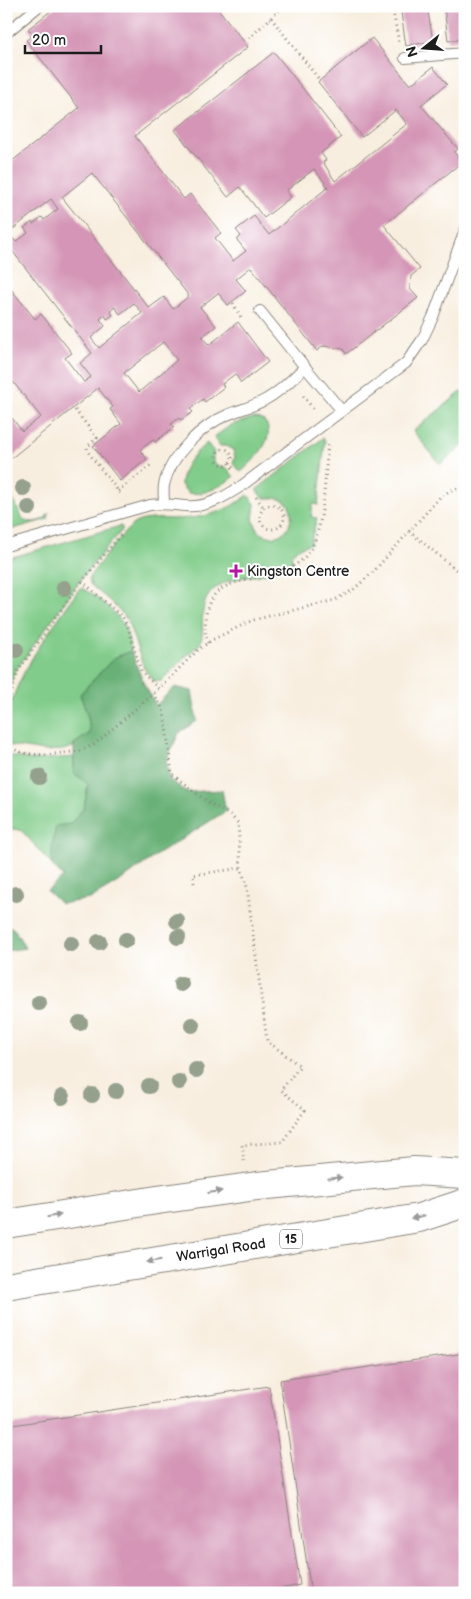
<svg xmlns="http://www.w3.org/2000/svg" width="471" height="1599" viewBox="0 0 471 1599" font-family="'Balsamiq Sans',sans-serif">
	<rect width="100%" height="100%" fill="#fff"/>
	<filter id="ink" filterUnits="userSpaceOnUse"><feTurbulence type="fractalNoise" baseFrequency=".02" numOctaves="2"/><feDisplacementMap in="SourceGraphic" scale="10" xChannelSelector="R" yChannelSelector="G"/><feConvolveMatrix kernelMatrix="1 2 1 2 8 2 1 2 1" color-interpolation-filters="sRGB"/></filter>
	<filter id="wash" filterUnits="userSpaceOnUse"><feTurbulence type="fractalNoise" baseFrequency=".0096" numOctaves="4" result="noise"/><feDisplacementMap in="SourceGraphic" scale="20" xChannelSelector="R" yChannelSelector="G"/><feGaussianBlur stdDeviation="1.12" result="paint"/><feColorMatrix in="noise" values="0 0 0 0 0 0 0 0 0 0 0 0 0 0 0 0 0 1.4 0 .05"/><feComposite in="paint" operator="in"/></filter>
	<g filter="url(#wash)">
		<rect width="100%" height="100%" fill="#f8eedf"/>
		<path fill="#81cc8a" stroke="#4e7453" d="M465,389V444L440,464L413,431Z
			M253,418C259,418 264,419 267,425C274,442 252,462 241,472L233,463L235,457L233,450L226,446H220L214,437L231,425Z
			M323,438L325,441L318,505L313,504L311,517L317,518L310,544L298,548L291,555L293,562C285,567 278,570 269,573C247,578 215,577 205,602C200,616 205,632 200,644L185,657L162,681H154L144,668L127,619L111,602L91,585L89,580L90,576C97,566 127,527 135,523C147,517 164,519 177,519C203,518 227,512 248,495L255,504L253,519L258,531C284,551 303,512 283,500C278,498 269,498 263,498L256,490Z
			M207,443L214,452C210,462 217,469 227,468L234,477C221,486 204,496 188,493L181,485C181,468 194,453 207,443Z
			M10,482L12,498L24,521C33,523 44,522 49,513L48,519L6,531V485Z
			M120,526L122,527V530L84,575L18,667L13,675L6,701V559Z
			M81,588C93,593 117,613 123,624C128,632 129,642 131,651L114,658L80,694L88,717L90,733L74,744L73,747L63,750L44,751L6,745C6,736 5,726 7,718C18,669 52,629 79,589Z
			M6,755L33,760L74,757V773L89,784L84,808L70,825L54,838L52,865L22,831L15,829L6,830Z"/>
		<path fill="#68b076" stroke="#426649" d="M131,651L143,682L156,705L175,687L192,691L197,721L179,733L166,761L170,780L187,792L222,790L226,811L158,854L126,877L90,899L60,904L47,891L63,877L52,865V846L56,826L70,824L84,808L88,784L74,773V744L90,733L88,717L80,694L114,658Z
			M6,923L15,930L25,948L6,951Z"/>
		<g id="blocks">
			<path fill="#d495b6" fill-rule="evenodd" d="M57,6H216L248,47L135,136L184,199L190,194L221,233L215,238L233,261L246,251L237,240L241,236L236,230L254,216L269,235L328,187L314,169L286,191L291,197L264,218L240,187L228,197L175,130L274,52L341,137L321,153L326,160L323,162L335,181L407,124L396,110L362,137L318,82L372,38L410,85L433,67L447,84L421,105L458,149L454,152L462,162L384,225L420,269L411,276L410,289L418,298L346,354L343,349L323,346L317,351L251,267L236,279L246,291L228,305L218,293L200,307L216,326L202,337L209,345L238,322L268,362L241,383L235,374L222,384L224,387L205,402L203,399L190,409L193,412L181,420L179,418L171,424L174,427L155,442L153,440L140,450L147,459L120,481L93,446L121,424L110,409L113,407L98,388L9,460H6V414L8,413L22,431L41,417L6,373V283L35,319L41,314L72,353L65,358L84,382L91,377L80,363L92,353L6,243V166L79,108L26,40L34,35L28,29ZM92,173L189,296L173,309L164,297L149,308L62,197ZM51,199L58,209L44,220L42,217L33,224L32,222L24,228L28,233L16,242L8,233ZM134,303L142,313L99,348L91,338L105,326L100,319L105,315L107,319L113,315L110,311L115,307L120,314ZM163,342L177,360L139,392L124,373Z
				M400,6H427L433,41L406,46Z
				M444,6H465V39L448,41Z
				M465,1353V1588L434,1593H311L280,1380Z
				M269,1386L300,1585L260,1593H6V1426Z"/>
		</g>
	</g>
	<g filter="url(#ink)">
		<use href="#blocks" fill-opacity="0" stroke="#8a857e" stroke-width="1"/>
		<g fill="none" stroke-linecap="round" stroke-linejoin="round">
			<g stroke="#8a857e" stroke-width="12">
				<path id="service" d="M6,33L39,6
					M405,58L465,53
					M260,311L305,367
					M164,504C164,498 163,491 164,485C170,456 201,426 227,415C239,410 251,407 263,401C279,393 291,380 305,367L342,411
					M6,546L150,505C162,503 173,505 185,506C205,508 223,498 240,487L406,363L422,340L433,317L465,230"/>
			</g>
			<g stroke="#8a857e" stroke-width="30">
				<path id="trunk" d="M6,1224L157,1200L257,1186L414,1171L465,1174
					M6,1286L419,1218L465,1203"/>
			</g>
			<path stroke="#8a857e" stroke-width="3" stroke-dasharray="1 4" stroke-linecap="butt" d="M392,6L399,43
				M271,18L318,78
				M249,38L284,6
				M233,303L242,319
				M303,396L315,411
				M75,410L97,438L87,447L88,452L122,496
				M216 457a8 8 0 1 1 16 0a8 8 0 1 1-16 0Z
				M229,463L235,471
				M118,491L151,465
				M256,497L264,508
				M260 517a12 12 0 1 1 24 0a12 12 0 1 1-24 0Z
				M409,531L465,577
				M82,581L123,618L128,628L141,671L159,689
				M208,643C204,633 205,626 206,616C211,563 285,592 311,549C325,524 325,471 328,443
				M154,693L164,712L172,774L206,801L230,815L238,823L241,868L247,887L267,1041L300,1066L281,1090L305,1110L282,1142L242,1145L244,1161
				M6,710L18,671L75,590L123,532
				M6,747L28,754L45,755L80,751L95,744L153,694L199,649L212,640L253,620L335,600L353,590L373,572L440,497L451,490L465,487
				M194,883L193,875L241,868"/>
			<use href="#service" stroke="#fff" stroke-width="10"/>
			<use href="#trunk" stroke="#fff" stroke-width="28"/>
		</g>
		<g fill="#95a18c">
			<circle cx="23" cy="488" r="8"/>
			<circle cx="29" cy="508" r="8"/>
			<circle cx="64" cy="588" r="8"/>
			<circle cx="16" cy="650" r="8"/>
			<circle cx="39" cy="777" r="8"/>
			<circle cx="16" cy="894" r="8"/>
			<circle cx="177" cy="921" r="8"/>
			<circle cx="178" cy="937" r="8"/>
			<circle cx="126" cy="940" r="8"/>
			<circle cx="99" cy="942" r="8"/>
			<circle cx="71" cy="944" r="8"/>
			<circle cx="181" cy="984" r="8"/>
			<circle cx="39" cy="1003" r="8"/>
			<circle cx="80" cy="1023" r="8"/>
			<circle cx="192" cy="1025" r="8"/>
			<circle cx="196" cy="1070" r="8"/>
			<circle cx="179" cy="1082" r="8"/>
			<circle cx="149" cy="1086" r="8"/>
			<circle cx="116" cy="1091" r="8"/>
			<circle cx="92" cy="1095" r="8"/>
			<circle cx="62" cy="1097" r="8"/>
		</g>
		<defs><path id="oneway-solid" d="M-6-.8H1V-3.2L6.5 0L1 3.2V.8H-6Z" transform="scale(1.25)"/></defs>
		<g fill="#999">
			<use href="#oneway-solid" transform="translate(335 1178) rotate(-6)"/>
			<use href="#oneway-solid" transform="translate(215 1192) rotate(-8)"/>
			<use href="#oneway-solid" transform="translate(54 1216) rotate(-9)"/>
			<use href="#oneway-solid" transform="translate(418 1217) rotate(167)"/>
			<use href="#oneway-solid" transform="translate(154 1261) rotate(171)"/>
		</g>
	</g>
	<path fill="#b5179e" stroke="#fff" stroke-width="2" d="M233.5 563.5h5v5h5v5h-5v5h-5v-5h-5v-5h5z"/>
	<g text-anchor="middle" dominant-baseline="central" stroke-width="4" stroke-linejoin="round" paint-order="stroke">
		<rect fill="#fff" stroke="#606060" stroke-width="1" x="280" y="1229.5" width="22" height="19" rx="4"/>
		<g font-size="12" font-weight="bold" fill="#1c1c1c">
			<text x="291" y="1239">15</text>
		</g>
		<g font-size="14" fill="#1c1c1c" stroke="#fff" text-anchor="start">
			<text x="247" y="571">Kingston Centre</text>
		</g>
		<g font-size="14" fill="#1c1c1c" stroke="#fff">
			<text transform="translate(221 1250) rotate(-9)">Warrigal Road</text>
		</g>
	</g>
	<rect width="471" height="1599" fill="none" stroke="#fff" stroke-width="25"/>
	<g transform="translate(424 48) rotate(253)" stroke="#ffffff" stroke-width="4" paint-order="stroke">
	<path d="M0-4L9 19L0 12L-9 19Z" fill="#1c1c1c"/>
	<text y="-8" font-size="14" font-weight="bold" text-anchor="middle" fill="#1c1c1c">N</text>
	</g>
	<path d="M25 45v8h76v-8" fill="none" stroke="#1c1c1c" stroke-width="2.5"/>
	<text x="32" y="45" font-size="15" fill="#1c1c1c" stroke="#ffffff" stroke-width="4" paint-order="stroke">20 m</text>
</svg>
